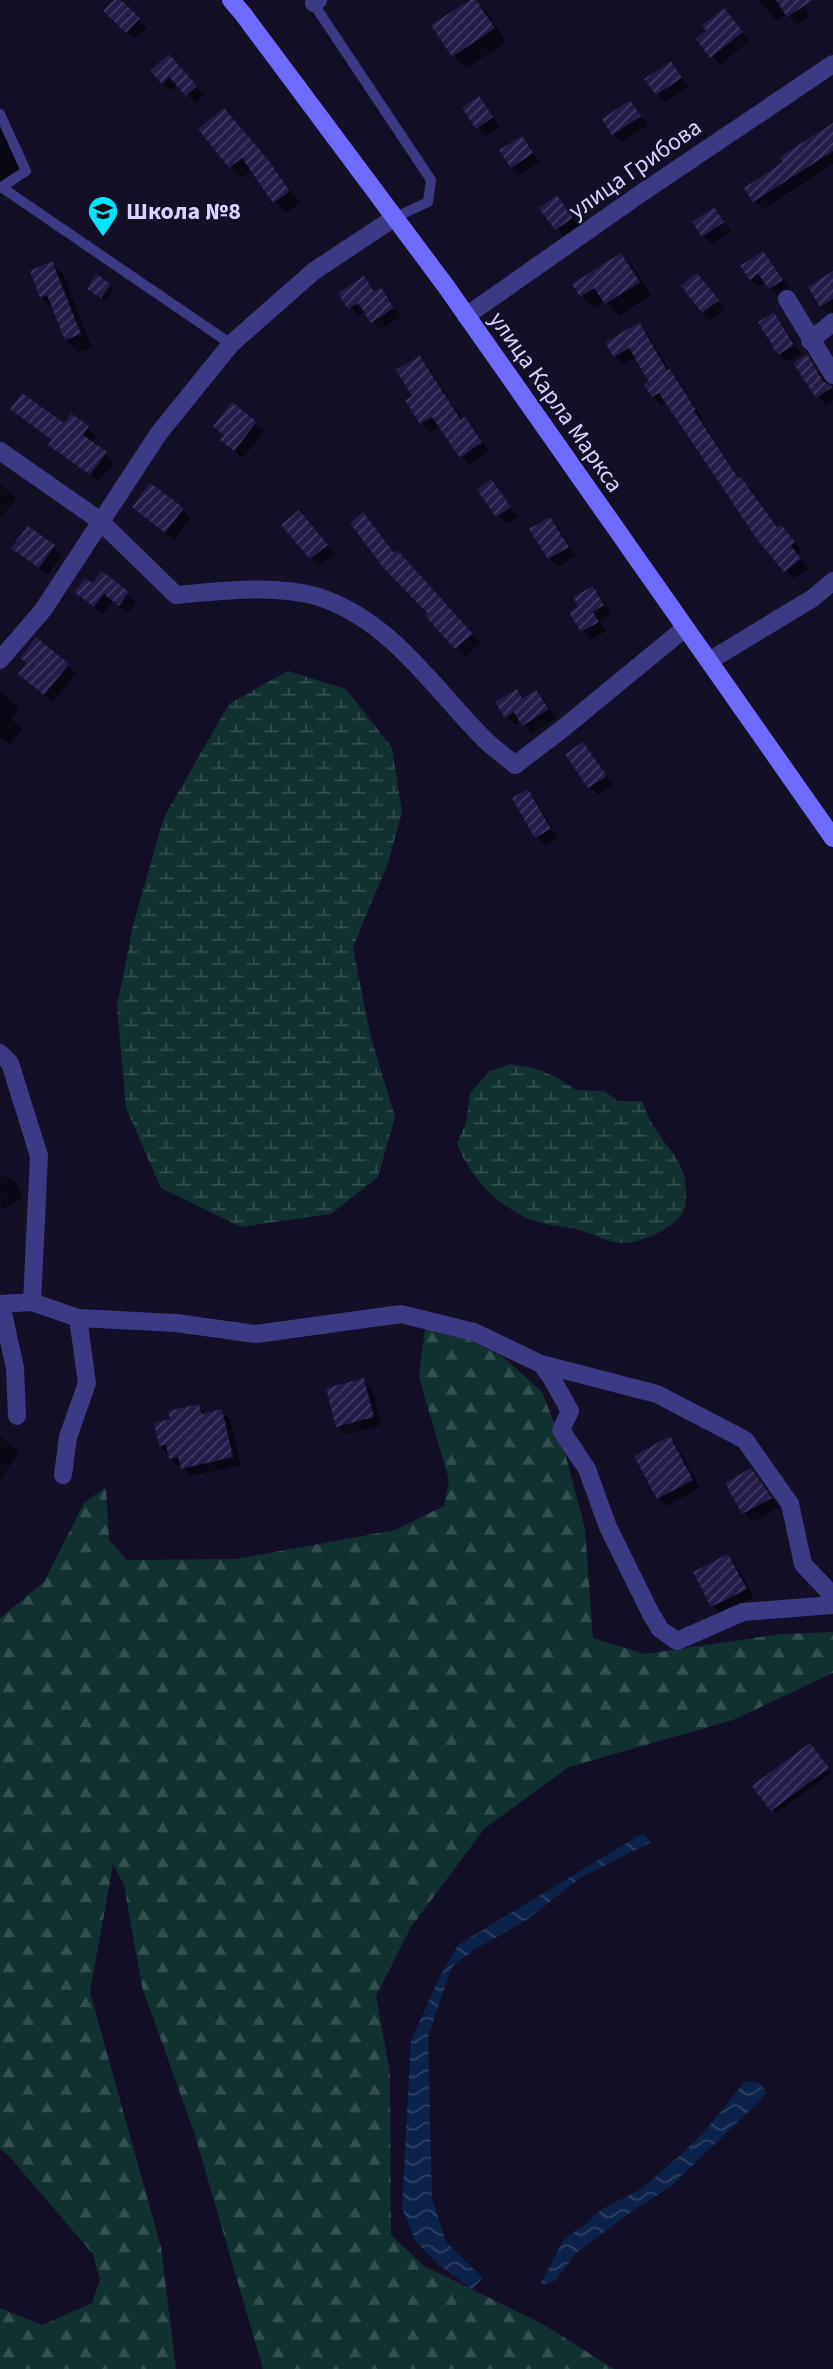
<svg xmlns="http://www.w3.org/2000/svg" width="833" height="2369" viewBox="0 0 833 2369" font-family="'Source Sans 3',sans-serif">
	<defs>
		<pattern id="forest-firs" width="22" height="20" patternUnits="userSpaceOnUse" patternTransform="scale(1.75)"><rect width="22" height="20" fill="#12302f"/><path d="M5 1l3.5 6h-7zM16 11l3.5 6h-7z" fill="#344d4e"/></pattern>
		<pattern id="wetland-marsh" width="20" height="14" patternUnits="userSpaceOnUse" patternTransform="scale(1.75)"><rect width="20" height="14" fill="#12302f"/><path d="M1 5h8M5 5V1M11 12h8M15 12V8" fill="none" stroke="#344d4e"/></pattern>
		<pattern id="water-waves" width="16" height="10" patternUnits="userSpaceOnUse" patternTransform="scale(1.75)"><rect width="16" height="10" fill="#0c2248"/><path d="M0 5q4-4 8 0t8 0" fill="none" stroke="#2f4163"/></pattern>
		<pattern id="building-hatch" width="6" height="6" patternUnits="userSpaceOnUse" patternTransform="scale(1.75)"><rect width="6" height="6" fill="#241b47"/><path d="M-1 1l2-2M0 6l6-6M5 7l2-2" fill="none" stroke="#433b63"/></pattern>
	</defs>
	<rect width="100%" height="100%" fill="#130f26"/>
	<path fill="url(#forest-firs)" d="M425,1328L453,1332L502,1356L542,1392L564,1449L585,1529L593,1638L645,1654L781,1634L833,1632V1673L733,1720L569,1767L485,1828L411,1927L376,1996L390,2073L391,2235L424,2266L541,2323L614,2369H263L194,2132L142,1987L124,1885L113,1864L90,1992L161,2247L176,2369H0V2308L42,2325L92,2303L100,2280L93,2254L9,2156L0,2149V1618L44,1582L84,1503L106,1487L109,1540L127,1560L236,1559L395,1530L444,1506L449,1480L419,1377Z"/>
	<path fill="url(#wetland-marsh)" d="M288,671L346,689L392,748L402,812L388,863L353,947L370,1034L395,1117L378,1177L331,1214L241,1227L161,1188L126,1108L117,1007L133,925L164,817L229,704Z
		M511,1064L534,1068L556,1077L576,1090L604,1091L618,1101H642C646,1109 648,1118 653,1125C670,1154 689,1162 686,1202C685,1224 647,1240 628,1243C612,1245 592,1233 576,1229C556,1225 538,1225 519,1214C491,1199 468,1173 457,1143L466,1123L470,1093L490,1071Z"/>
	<path fill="url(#water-waves)" d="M643,1833L651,1842L580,1878L528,1919L474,1950L452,1967L428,2036L432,2198L446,2242L483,2278L472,2289L439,2265L416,2242L402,2208L411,2041L440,1976L458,1945Z
		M755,2081L762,2085L766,2093L761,2100L670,2187L634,2210L576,2253L555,2281L540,2285L564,2239L587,2223L602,2209L641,2189L683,2153L710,2125L744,2082Z"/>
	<path fill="#0007" d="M116,0L147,28L135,39L106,11Z
		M473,0L487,12L506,42L466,68L453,56Z
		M759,0H800L810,16L797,24L787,14L776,21Z
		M732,19L749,41L720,65L712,56Z
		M177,64L204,95L195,103L178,84L171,91L163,83Z
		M670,64L689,87L665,102L657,94Z
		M478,98L500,126L486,136L464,109Z
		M630,102L648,125L622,142L614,134Z
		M0,120L26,179L0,190Z
		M235,122L280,175L300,203L286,213L275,201L252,169L242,178L231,167Z
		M833,124V164L763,209L754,201L786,163Z
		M522,138L540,162L520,175L512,167Z
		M556,197L580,227L565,237L541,208Z
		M714,209L731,231L712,244L703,236Z
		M763,253L790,288L778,296L766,282L759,287L751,279Z
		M621,255L634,268L651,295L619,316L605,301L594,308L581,296Z
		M51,263L64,276L92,347L79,352L66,340L54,310L41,297Z
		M833,273V312L829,314L821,306Z
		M697,275L725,309L711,320L703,312Z
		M364,278L376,292L381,290L389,298L401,317L380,330L366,311L358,316L340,293Z
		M110,285L114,289L106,300L93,292Z
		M774,315L782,323L801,354L787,362L779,354Z
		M639,325L647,333L670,371L678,379L703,419L701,420L741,480L750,488L779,529L789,535L802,551L798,555L808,568L794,579L761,541L667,401L661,405L653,396L652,382L636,357L623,364L615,356Z
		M807,356L833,391V400L826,405L818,397Z
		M420,358L428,366L463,421L465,419L473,428L489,451L469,465L440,426L430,432L421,423L408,401L415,396Z
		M232,405L264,432L243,458L222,440L226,436Z
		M12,409L64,426L72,416L96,436L91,443L114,462L99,482L59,453L51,445L53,441Z
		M491,482L518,516L506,524L479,490Z
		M0,484L16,498L0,519Z
		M182,509L191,518L174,540L143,515Z
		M363,515L395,555L405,561L480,643L465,656L428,616L430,614Z
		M550,519L558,527L576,556L558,566L550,558Z
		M308,521L335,554L319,566L311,558Z
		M54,547L62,555L48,575L14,548Z
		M102,573L136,602L128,613L113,601L103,614L85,600Z
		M592,588L601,596L611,614L600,621L606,631L591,640L583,631L572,613L581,608Z
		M68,665L76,673L53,702L20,674Z
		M0,691L19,708L11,719L22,729L9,745L0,737Z
		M516,691L524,699L536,692L544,700L556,718L532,733L522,721L515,725L507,717Z
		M583,744L591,752L613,785L598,795L590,787L568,754Z
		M528,791L536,800L558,838L545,845L537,837L515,799Z
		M7,1175L16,1183L23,1199L1,1209L0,1178Z
		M363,1380L372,1389L381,1425L346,1434L337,1426Z
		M198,1406L207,1415L222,1411L230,1419L241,1465L191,1476L182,1466L179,1467L171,1458L161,1446L172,1420Z
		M0,1436L19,1452L0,1480Z
		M670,1438L678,1447L700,1488L666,1506L658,1498Z
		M751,1470L779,1507L752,1522L744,1513L727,1483Z
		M728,1556L736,1564L754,1597L721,1615L713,1606L695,1573Z
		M814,1749L831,1773L776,1813L772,1809Z"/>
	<path fill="url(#building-hatch)" d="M114,0H121L140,18L126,33L103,11Z
		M470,0H476L495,28L452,57L431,25Z
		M776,0H813L787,17Z
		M724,8L743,32L710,58L696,39L706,31L702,25Z
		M169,54L197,86L186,96L169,77L162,84L150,71Z
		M671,61L682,78L656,95L644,79Z
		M479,96L493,117L476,129L462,108Z
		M630,100L641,116L612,135L602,119Z
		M224,108L269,161L290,191L273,203L242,158L229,168L198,129Z
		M833,123V151L753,202L744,188L783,162L780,157Z
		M522,136L533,153L511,168L499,150Z
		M557,195L573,218L555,230L539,208Z
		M714,207L724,222L702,237L692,222Z
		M763,251L783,280L769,289L758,274L750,280L740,266Z
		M621,253L640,282L605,304L594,288L580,297L572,284Z
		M52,261L81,334L65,340L47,295L40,298L30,271Z
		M833,271V299L820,307L808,287Z
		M697,273L719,300L702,313L681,286Z
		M96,274L111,284L101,298L87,289Z
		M364,276L374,291L381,287L394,308L371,323L358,303L348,309L338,293Z
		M774,312L794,345L778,355L758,322Z
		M639,322L667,370L670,369L696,410L694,411L739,479L741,477L777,527L781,525L795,542L791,546L801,559L784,572L759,542L659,393L652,397L644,385L649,382L629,348L614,357L605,343Z
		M807,354L823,381L832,387L816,398L793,363Z
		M420,356L461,420L465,417L482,442L460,458L432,417L420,424L405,400L412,396L396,370Z
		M22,393L64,423L71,413L89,426L83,435L107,452L90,475L48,445L52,440L10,409Z
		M232,402L257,422L234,451L220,440L224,435L213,426Z
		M491,479L511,507L496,517L477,490Z
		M150,483L184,508L165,533L132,507Z
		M299,510L328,545L310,559L281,525Z
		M363,512L394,553L397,550L473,634L455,649L425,616L428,614L382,566L350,523Z
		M550,517L569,547L548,559L529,529Z
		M28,526L55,545L39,568L11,548Z
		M102,571L129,592L119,606L104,594L94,607L74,592L85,578L92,583Z
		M593,586L604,605L593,612L599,622L581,632L569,612L578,607L573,597Z
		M36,637L69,664L44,695L18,674L27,663L20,658Z
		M517,689L522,699L536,690L549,709L522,726L514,712L505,718L495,702Z
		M583,742L607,776L588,788L565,754Z
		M528,789L551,829L535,838L512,798Z
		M364,1378L374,1417L336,1427L326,1388Z
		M199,1404L202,1414L222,1409L233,1457L181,1469L178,1457L169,1459L166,1445L159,1446L154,1423L170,1419L168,1411Z
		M670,1436L693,1480L657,1499L634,1456Z
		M751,1468L772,1498L742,1514L725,1483Z
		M728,1554L747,1589L711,1607L693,1572Z
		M810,1743L829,1768L771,1811L752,1786Z"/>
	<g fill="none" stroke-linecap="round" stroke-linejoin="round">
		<path stroke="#3d3a85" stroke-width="10" d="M311,0L431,180L428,202L394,218
			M0,114L26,171L0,188
			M1,187L231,344"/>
		<path stroke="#3d3a85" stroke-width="18" d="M314,3L318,0
			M787,299L833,375
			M466,316L640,194L833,64
			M810,341L833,322
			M0,451L99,520L176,595C220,591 276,584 319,597C392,621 434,689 486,741C495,749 506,757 515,765L561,730L685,628
			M0,660L43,610L159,433L231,344L314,271L394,218
			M709,661L813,598L833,581
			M0,1053L10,1063L39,1156L32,1302
			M0,1304L32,1302L78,1318L176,1323L256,1334L401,1314L474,1332L541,1364L657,1394L745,1440L790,1504L803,1564L833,1596
			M1,1304L15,1368L17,1416
			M541,1364L551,1377L570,1411L561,1430L587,1469L608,1527L651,1614L660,1629L677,1641L743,1612L833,1605
			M63,1475L68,1437L87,1383L78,1318"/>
		<path stroke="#6f6bff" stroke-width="18" d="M231,0L243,14L445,285L833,838"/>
	</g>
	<defs>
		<g id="school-pin" transform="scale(1.575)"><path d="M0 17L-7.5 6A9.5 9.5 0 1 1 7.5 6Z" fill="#00e5ff" stroke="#130f26"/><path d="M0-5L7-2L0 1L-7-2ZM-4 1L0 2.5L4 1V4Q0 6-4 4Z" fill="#111"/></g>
	</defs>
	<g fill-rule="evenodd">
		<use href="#school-pin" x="103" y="211"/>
	</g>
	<g text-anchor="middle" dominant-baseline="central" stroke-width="5" stroke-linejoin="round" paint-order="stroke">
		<g font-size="24" fill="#d9d4ff" stroke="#130f26">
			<text transform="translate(635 169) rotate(-35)">улица Грибова</text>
			<text transform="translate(556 402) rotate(55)">улица Карла Маркса</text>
		</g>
		<g font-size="24" font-weight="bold" fill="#d9d4ff" stroke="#130f26" text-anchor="start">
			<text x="126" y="211">Школа №8</text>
		</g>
	</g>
</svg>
